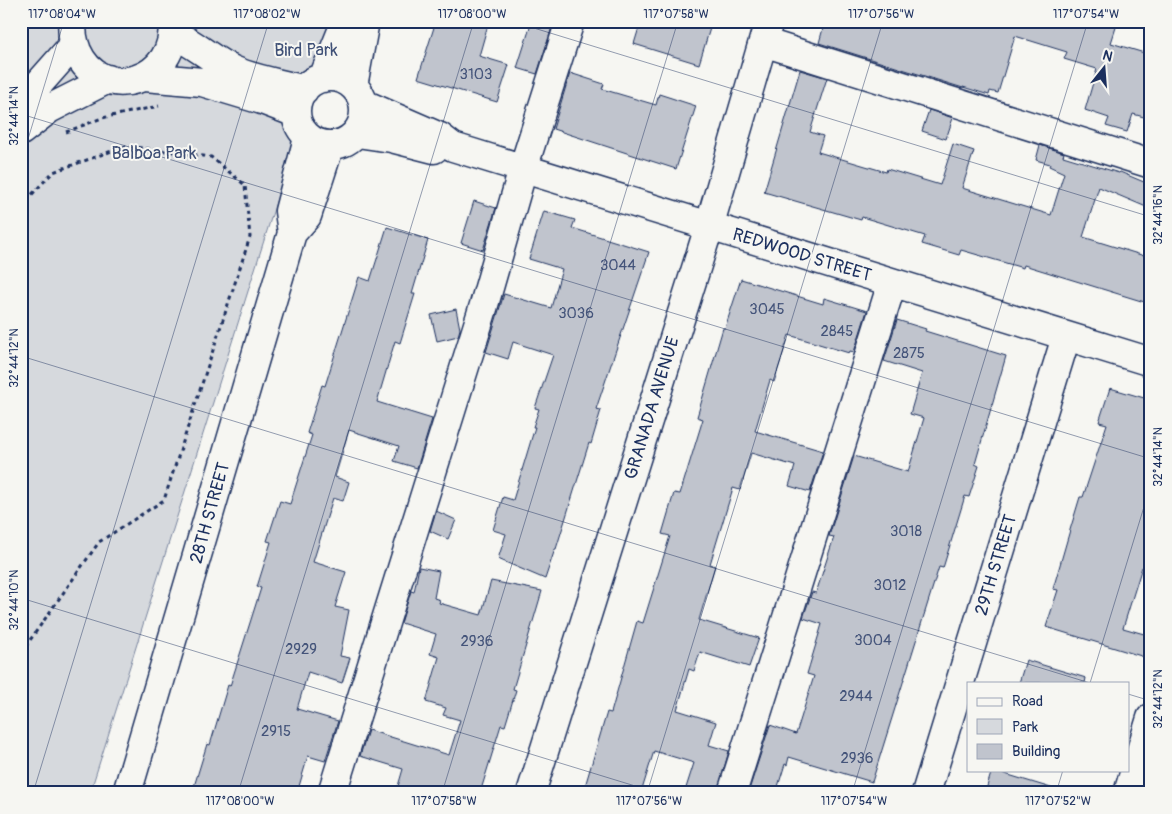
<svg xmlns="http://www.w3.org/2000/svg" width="1172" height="814" viewBox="0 0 1172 814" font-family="Pangolin,sans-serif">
	<rect width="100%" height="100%" fill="#f6f6f2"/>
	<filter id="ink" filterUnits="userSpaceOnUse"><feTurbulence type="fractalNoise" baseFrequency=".02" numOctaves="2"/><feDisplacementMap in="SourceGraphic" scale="10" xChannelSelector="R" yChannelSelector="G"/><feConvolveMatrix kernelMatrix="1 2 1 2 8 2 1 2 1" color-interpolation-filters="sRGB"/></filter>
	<g filter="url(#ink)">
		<path fill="#d6d9dd" stroke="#78849e" d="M21,21H344L322,93L312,88L90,793H21Z"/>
		<path fill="#c0c4cd" stroke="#1b2f5e" d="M436,21H489L479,56L509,65L497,102L418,78Z
			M532,21H554L537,74L517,68Z
			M641,21H699L711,25L699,64L634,44Z
			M825,21H1118L1111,43L1151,55V119L1133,114L1127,132L1106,126L1109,118L1085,110L1097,69L1064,59L1067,52L1015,36L998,93L990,91L989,95L963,87V88L819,43Z
			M800,70L827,78L810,132L823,136L818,152L886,172L887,169L940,185L953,144L974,151L962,188L1051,215L1064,173L1049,166L1050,164L1036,160L1040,145L1064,153L1063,156L1119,173L1120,172L1151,185V209L1099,187L1083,237L1151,258V304L1024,265L1023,268L961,250L959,255L922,244L925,236L862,217L861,220L764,192Z
			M570,73L604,84L602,89L656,105L659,94L696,106L676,169L553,129Z
			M929,110L953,118L946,139L922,131Z
			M474,201L496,208L483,250L461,243Z
			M544,211L575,220L572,228L649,252L596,409L601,410L591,444L589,443L556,549H555L545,579L498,559L506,534L493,530L503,497L513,500L535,427H533L539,409L535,408L553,355L513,342L508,359L486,352L504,294L551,308L562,269L529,259Z
			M387,227L428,240L412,294H415L400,343L395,341L377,402L432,419L417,468L394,461L399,446L349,430L335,477L349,482L343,501L333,498L313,562L346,572L335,607L349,610L340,656L350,658L342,683L308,672L297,709L338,721L325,761L308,756L297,793H192L207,744L210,745L228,685L230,686L261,588L257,587L271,542L267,541L280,501L290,504L312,435L307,433L322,385L325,386L359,277L370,281Z
			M741,279L823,304L824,298L867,311L854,352L850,351L849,353L789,335L774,382L770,380L755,431L823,451L810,492L789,486L795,466L751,453L740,490L733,488L710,564L715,566L699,620L759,638L749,667L700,652L694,671L689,669L677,710L716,722L709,745L729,751L717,793H700L686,788L694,763L654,751L641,793H583L607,712L611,713L637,621L643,623L670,536L662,534L674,493L680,494L703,419L697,417L723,328H725Z
			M456,309L460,329L458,336L437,341L431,315Z
			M897,320L926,329L925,331L1006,356L975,464L979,466L969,497L965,496L943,568L939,567L872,782L789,757L787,765L785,764L776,793H748L770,725L796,734L814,676L807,674L822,624L803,618L812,592L816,593L834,537L829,536L854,456L908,472L924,418L910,414L922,373L884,361Z
			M1110,388L1151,400V570L1142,567L1123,628L1151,636V659L1046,627L1058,590L1053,589L1070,530L1080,497H1083L1107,424L1099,422Z
			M436,511L456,520L448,539L430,531Z
			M419,567L439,571L434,598L440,600L439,603L481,615L491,581L542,591L513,689L516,690L505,726L501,725L480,793H396L403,769L360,756L368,730L449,755L460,720L443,715L446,708L426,702L439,657L430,654L436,634L401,623L411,591L414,592Z
			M1026,660L1086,678L1085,683H1019Z
			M992,770L1051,788L1050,793H985Z"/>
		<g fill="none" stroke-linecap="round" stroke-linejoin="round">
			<g stroke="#1b2f5e" stroke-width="31">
				<path id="minor" d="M174,34C195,44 212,60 233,70C255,80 281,83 304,90
					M763,42L1151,164
					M296 111a34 34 0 1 1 68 0a34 34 0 1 1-68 0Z
					M145,77L202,82L262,100L296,113
					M323,78L346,21
					M353,86L365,21
					M364,104L440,137L453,147L1151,362
					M357,133L391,138L434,149
					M292,233L289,211L308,138
					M127,793L292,233L307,216L330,145
					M332,793L484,305L523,169L570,21
					M531,793L709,227L769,21
					M732,793L892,283
					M926,793L1066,337
					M1128,793L1151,718"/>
			</g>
			<g stroke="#1b2f5e" stroke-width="31">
				<path id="major" d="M73,21C71,32 73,41 77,51C101,106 180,81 172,21
					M21,104L74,44
					M21,131L49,109L108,79"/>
			</g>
			<path stroke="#1b2f5e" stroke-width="3" stroke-dasharray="4 4" stroke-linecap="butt" d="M66,132L102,118L159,106
				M21,206L53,172L126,146L211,157L245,185L250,237L164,500L99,542L21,653"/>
			<use href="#minor" stroke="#f6f6f2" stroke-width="28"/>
			<use href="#major" stroke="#f6f6f2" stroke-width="28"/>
		</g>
	</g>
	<path fill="none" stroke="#1b2f5e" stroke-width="1" stroke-opacity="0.45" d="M511,21L1151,217M21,114L1151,459M21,162L64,21M21,356L1090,683M21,598L658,793M1090,683L1151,484M1128,694L1151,701M33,793L269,21M238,793L474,21M442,793L678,21M647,793L883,21M852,793L1088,21M1056,793L1063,770"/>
	<g text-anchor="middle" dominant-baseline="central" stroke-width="4" stroke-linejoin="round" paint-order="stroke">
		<g font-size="15" fill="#44547a">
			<text x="476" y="74">3103</text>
			<text x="618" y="265">3044</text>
			<text x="767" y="309">3045</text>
			<text x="576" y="313">3036</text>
			<text x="837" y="331">2845</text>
			<text x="909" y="353">2875</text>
			<text x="906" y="531">3018</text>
			<text x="890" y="585">3012</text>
			<text x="873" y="640">3004</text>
			<text x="477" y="641">2936</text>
			<text x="301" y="649">2929</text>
			<text x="856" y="696">2944</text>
			<text x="276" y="731">2915</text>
			<text x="857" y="758">2936</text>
		</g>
		<g font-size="18" fill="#405177" stroke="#f6f6f2">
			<text x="306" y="50">Bird Park</text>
			<text x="154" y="153">Balboa Park</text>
		</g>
		<g font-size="18" fill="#1b2f5e" stroke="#f6f6f2">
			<text transform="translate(802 255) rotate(17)">REDWOOD STREET</text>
			<text transform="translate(652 408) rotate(-73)">GRANADA AVENUE</text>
			<text transform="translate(210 513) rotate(-74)">28TH STREET</text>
			<text transform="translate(996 565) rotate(-73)">29TH STREET</text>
		</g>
	</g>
	<rect width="1172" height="814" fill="none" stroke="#f6f6f2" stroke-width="55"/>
	<rect x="967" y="682" width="162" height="90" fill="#f6f6f2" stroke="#9ea6b7"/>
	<rect x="977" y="698" width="25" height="8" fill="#f6f6f2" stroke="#9ea6b7"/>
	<text x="1012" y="706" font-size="15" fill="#1b2f5e">Road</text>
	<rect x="977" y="719" width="25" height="15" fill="#d6d9dd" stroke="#9ea6b7"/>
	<text x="1012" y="732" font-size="15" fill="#1b2f5e">Park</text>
	<rect x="977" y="744" width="25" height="15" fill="#c0c4cd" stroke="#9ea6b7"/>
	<text x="1012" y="756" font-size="15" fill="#1b2f5e">Building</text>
	<g transform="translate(1104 68) rotate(17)" stroke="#f6f6f2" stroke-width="4" paint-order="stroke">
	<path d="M0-4L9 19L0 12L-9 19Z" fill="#1b2f5e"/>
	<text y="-8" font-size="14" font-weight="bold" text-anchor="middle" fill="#1b2f5e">N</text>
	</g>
	<rect x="28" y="28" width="1116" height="758" fill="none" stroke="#1b2f5e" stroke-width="2"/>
	<g font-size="12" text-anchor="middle" fill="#1b2f5e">
		<text x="62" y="18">117°08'04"W</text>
		<text x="267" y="18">117°08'02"W</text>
		<text x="472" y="18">117°08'00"W</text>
		<text x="676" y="18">117°07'58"W</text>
		<text x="881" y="18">117°07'56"W</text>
		<text x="1086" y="18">117°07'54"W</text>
		<text transform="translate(14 116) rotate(-90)" y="4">32°44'14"N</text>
		<text transform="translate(1158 215) rotate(-90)" y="4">32°44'16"N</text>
		<text transform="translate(14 358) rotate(-90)" y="4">32°44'12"N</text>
		<text transform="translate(1158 457) rotate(-90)" y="4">32°44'14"N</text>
		<text transform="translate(14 600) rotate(-90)" y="4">32°44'10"N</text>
		<text transform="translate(1158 699) rotate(-90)" y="4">32°44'12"N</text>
		<text x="240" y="805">117°08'00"W</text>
		<text x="444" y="805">117°07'58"W</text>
		<text x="649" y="805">117°07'56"W</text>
		<text x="854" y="805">117°07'54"W</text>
		<text x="1058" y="805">117°07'52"W</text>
	</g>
</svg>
